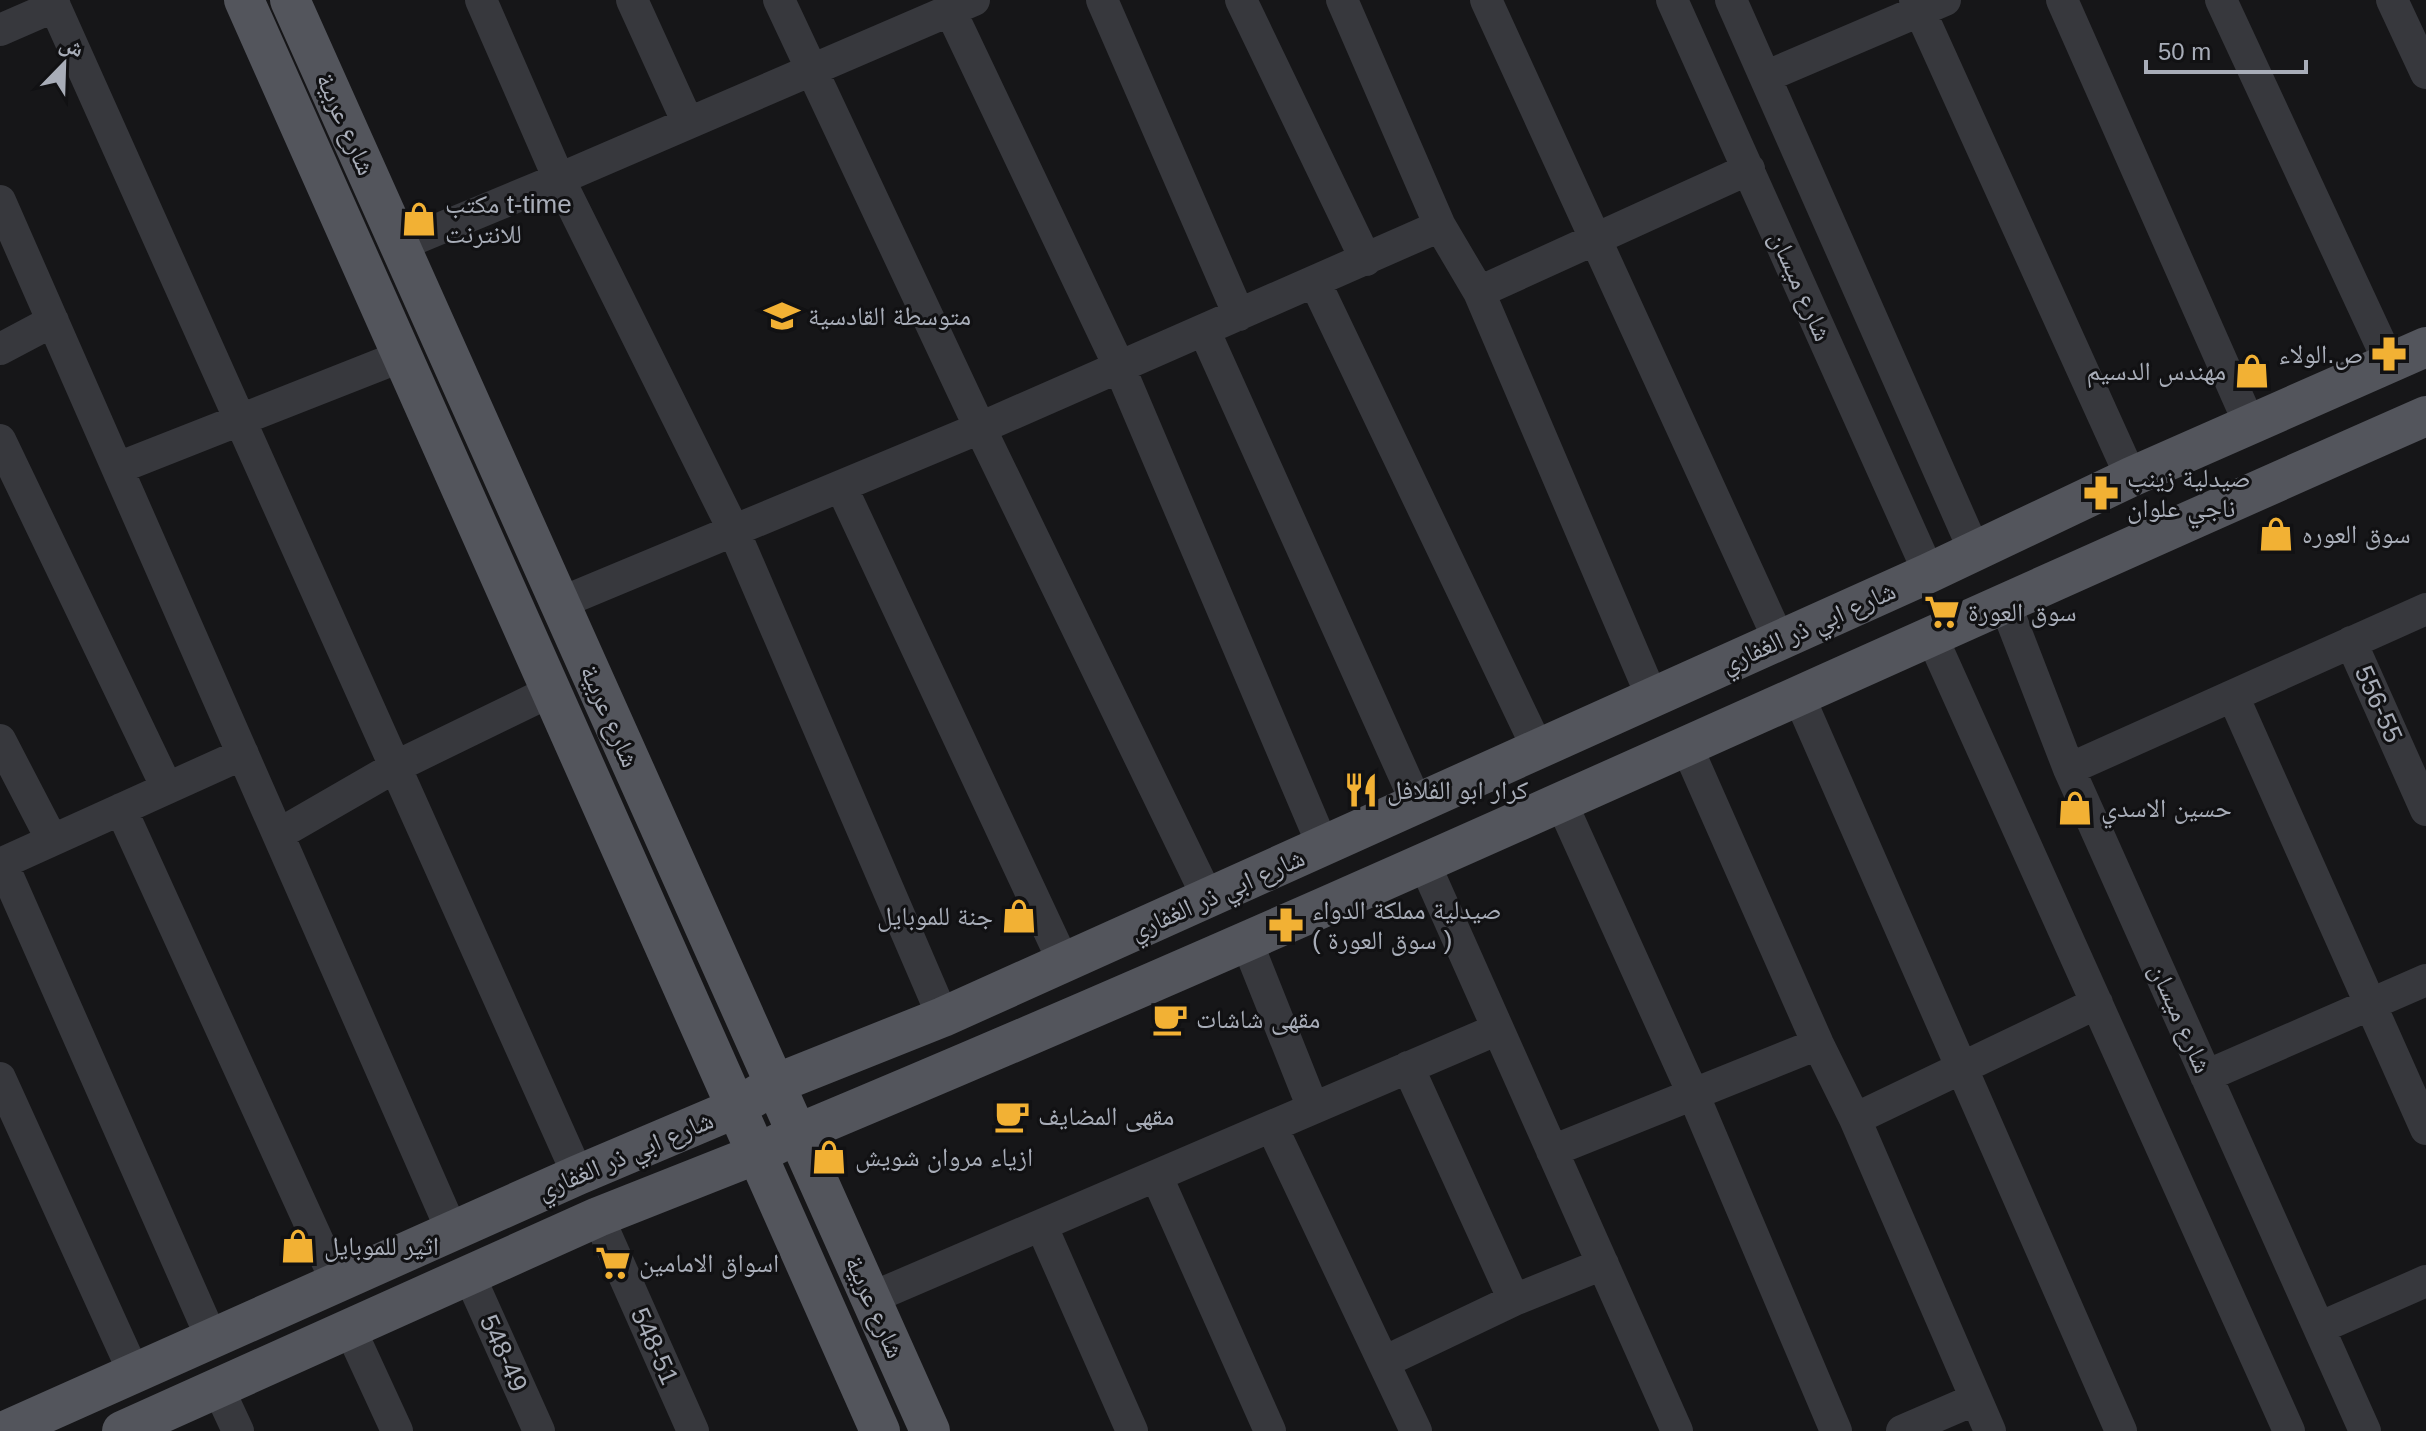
<svg xmlns="http://www.w3.org/2000/svg" width="2426" height="1431" viewBox="0 0 2426 1431" font-family="Arial,'Noto Naskh Arabic',sans-serif">
	<rect width="100%" height="100%" fill="#161618"/>
	<g fill="none" stroke-linecap="round" stroke-linejoin="round">
		<path stroke="#37383d" stroke-width="32" d="M52,0L578,1175
			M481,0L559,179L734,531L943,1017
			M632,0L688,123
			M779,0L980,428L1208,898
			M1102,0L1239,315
			M1241,0L1366,260
			M1342,0L1440,226L1479,292L1652,697
			M1486,0L1779,640
			M1672,0L1929,573
			M1731,0L1974,550
			M1915,0L2131,477
			M2062,0L2250,425
			M2221,0L2390,364
			M2392,0L2426,73
			M950,10L1119,366L1323,846
			M0,30L55,6
			M1765,77L1945,0
			M0,201L452,1231
			M400,245L559,179L974,0
			M1315,282L1538,749
			M1479,292L1749,169
			M1204,330L1417,804
			M0,349L53,321
			M0,440L167,788
			M118,468L402,356
			M841,486L1064,963
			M2004,601L2069,769L2365,1431
			M560,603L980,428L1440,226
			M1931,635L2289,1431
			M2351,642L2426,810
			M2233,696L2426,1129
			M1799,697L2121,1431
			M0,740L52,840
			M1686,745L1818,1044L1855,1119L1990,1431
			M2069,769L2426,609
			M1561,802L1694,1096L1836,1431
			M121,809L337,1283
			M279,834L397,766L551,691
			M2,863L212,1339
			M0,864L243,754
			M1425,865L1677,1431
			M1246,940L1313,1108
			M1408,1067L1514,1300
			M2206,1076L2426,980
			M0,1078L134,1373
			M1855,1119L2097,1003
			M1272,1127L1416,1431
			M1552,1151L1818,1044
			M1157,1177L1270,1431
			M598,1217L693,1431
			M1042,1227L1132,1431
			M469,1275L539,1431
			M871,1298L1498,1029
			M2319,1328L2426,1281
			M350,1329L397,1431
			M1384,1362L1514,1300L1603,1264
			M218,1388L238,1431
			M1902,1431L1976,1399"/>
		<path stroke="#53555c" stroke-width="40" d="M244,0L880,1431
			M290,0L930,1431
			M5,1431L578,1175L736,1108L775,1084L943,1017L1929,573L2131,477L2426,347
			M122,1431L598,1217L757,1154L797,1134C1345,905 1883,655 2426,416"/>
	</g>
	<defs>
		<g id="shop-bare" transform="scale(2.76)"><path d="M-5-2.5h2.3a2.7 3.5 0 0 1 5.4 0H5L5.5 6h-11ZM-1.5-2.5h3a1.5 2.3 0 0 0-3 0Z" fill="#f2b134" stroke="#111113" stroke-width="2.5" paint-order="stroke"/></g>
		<g id="school-bare" transform="scale(2.76)"><path d="M0-5L7-2L0 1L-7-2ZM-4 1L0 2.5L4 1V4Q0 6-4 4Z" fill="#f2b134" stroke="#111113" stroke-width="2.5" paint-order="stroke"/></g>
		<g id="pharmacy-bare" transform="scale(2.76)"><path d="M-2-6h4v4h4v4h-4v4h-4v-4h-4v-4h4Z" fill="#f2b134" stroke="#111113" stroke-width="2.5" paint-order="stroke"/></g>
		<g id="supermarket-bare" transform="scale(2.76)"><path d="M-6-5.5h2.5l.6 2H6L4.5 2H-2.5L-4.4-4H-6ZM-1.5 3.2a1.3 1.3 0 1 0 .1 0ZM3 3.2a1.3 1.3 0 1 0 .1 0Z" fill="#f2b134" stroke="#111113" stroke-width="2.5" paint-order="stroke"/></g>
		<g id="restaurant-bare" transform="scale(2.76)"><path d="M-5-6h1v4h1v-4h1v4h1v-4h1v5L-1.5 .5V6h-2V.5L-5-1ZM5-6V6H3V1.5H1.5Q1.5-4 5-6Z" fill="#f2b134" stroke="#111113" stroke-width="2.5" paint-order="stroke"/></g>
		<g id="cafe-bare" transform="scale(2.76)"><path d="M-5.5-4.5H6V0H3Q3 3.5 0 3.5H-2.5Q-5.5 3.5-5.5 0ZM3-3.2v2h1.7v-2ZM-6 4.5H4V6H-6Z" fill="#f2b134" stroke="#111113" stroke-width="2.5" paint-order="stroke"/></g>
	</defs>
	<g fill-rule="evenodd">
		<use href="#shop-bare" x="419" y="219"/>
		<use href="#school-bare" x="782" y="316"/>
		<use href="#pharmacy-bare" x="2389" y="354"/>
		<use href="#shop-bare" x="2252" y="371"/>
		<use href="#pharmacy-bare" x="2101" y="493"/>
		<use href="#shop-bare" x="2276" y="534"/>
		<use href="#supermarket-bare" x="1942" y="612"/>
		<use href="#restaurant-bare" x="1361" y="790"/>
		<use href="#shop-bare" x="2075" y="808"/>
		<use href="#shop-bare" x="1019" y="916"/>
		<use href="#pharmacy-bare" x="1286" y="925"/>
		<use href="#cafe-bare" x="1170" y="1019"/>
		<use href="#cafe-bare" x="1012" y="1116"/>
		<use href="#shop-bare" x="829" y="1157"/>
		<use href="#shop-bare" x="298" y="1246"/>
		<use href="#supermarket-bare" x="613" y="1263"/>
	</g>
	<g text-anchor="middle" dominant-baseline="central" stroke-width="6" stroke-linejoin="round" paint-order="stroke">
		<g font-size="26" fill="#a8adb8" stroke="#111113">
			<text transform="translate(346 124) rotate(66)">شارع عربية</text>
			<text transform="translate(1801 286) rotate(66)">شارع ميسان</text>
			<text transform="translate(1808 627) rotate(-24)">شارع ابي ذر الغفاري</text>
			<text transform="translate(2379 704) rotate(66)">556-55</text>
			<text transform="translate(610 716) rotate(66)">شارع عربية</text>
			<text transform="translate(1217 894) rotate(-24)">شارع ابي ذر الغفاري</text>
			<text transform="translate(2181 1018) rotate(66)">شارع ميسان</text>
			<text transform="translate(625 1155) rotate(-23)">شارع ابي ذر الغفاري</text>
			<text transform="translate(875 1307) rotate(66)">شارع عربية</text>
			<text transform="translate(655 1346) rotate(66)">548-51</text>
			<text transform="translate(504 1353) rotate(66)">548-49</text>
		</g>
		<g font-size="26" fill="#a8adb8" stroke="#111113" text-anchor="start">
			<text x="445" y="204">مكتب t-time<tspan x="445" dy="30">للانترنت</tspan></text>
			<text x="808" y="316">متوسطة القادسية</text>
			<text x="2363" y="354" text-anchor="end">ص.الولاء</text>
			<text x="2226" y="371" text-anchor="end">مهندس الدسيم</text>
			<text x="2127" y="478">صيدلية زينب<tspan x="2127" dy="30">ناجي علوان</tspan></text>
			<text x="2302" y="534">سوق العوره</text>
			<text x="1968" y="612">سوق العورة</text>
			<text x="1387" y="790">كرار ابو الفلافل</text>
			<text x="2101" y="808">حسين الاسدي</text>
			<text x="1312" y="910">صيدلية مملكة الدواء<tspan x="1312" dy="30">( سوق العورة )</tspan></text>
			<text x="993" y="916" text-anchor="end">جنة للموبايل</text>
			<text x="1196" y="1019">مقهى شاشات</text>
			<text x="1038" y="1116">مقهى المضايف</text>
			<text x="855" y="1157">ازياء مروان شويش</text>
			<text x="324" y="1246">اثير للموبايل</text>
			<text x="639" y="1263">اسواق الامامين</text>
		</g>
	</g>
	<g transform="translate(64 64) rotate(23)" stroke="#111113" stroke-width="6" paint-order="stroke">
	<path d="M0-6L14 30L0 20L-14 30Z" fill="#a8adb8"/>
	<text y="-12" font-size="22" font-weight="bold" text-anchor="middle" fill="#a8adb8">ش</text>
	</g>
	<path d="M2146 60v12h160v-12" fill="none" stroke="#a8adb8" stroke-width="4"/>
	<text x="2158" y="60" font-size="24" fill="#a8adb8" stroke="#111113" stroke-width="6" paint-order="stroke">50 m</text>
</svg>
